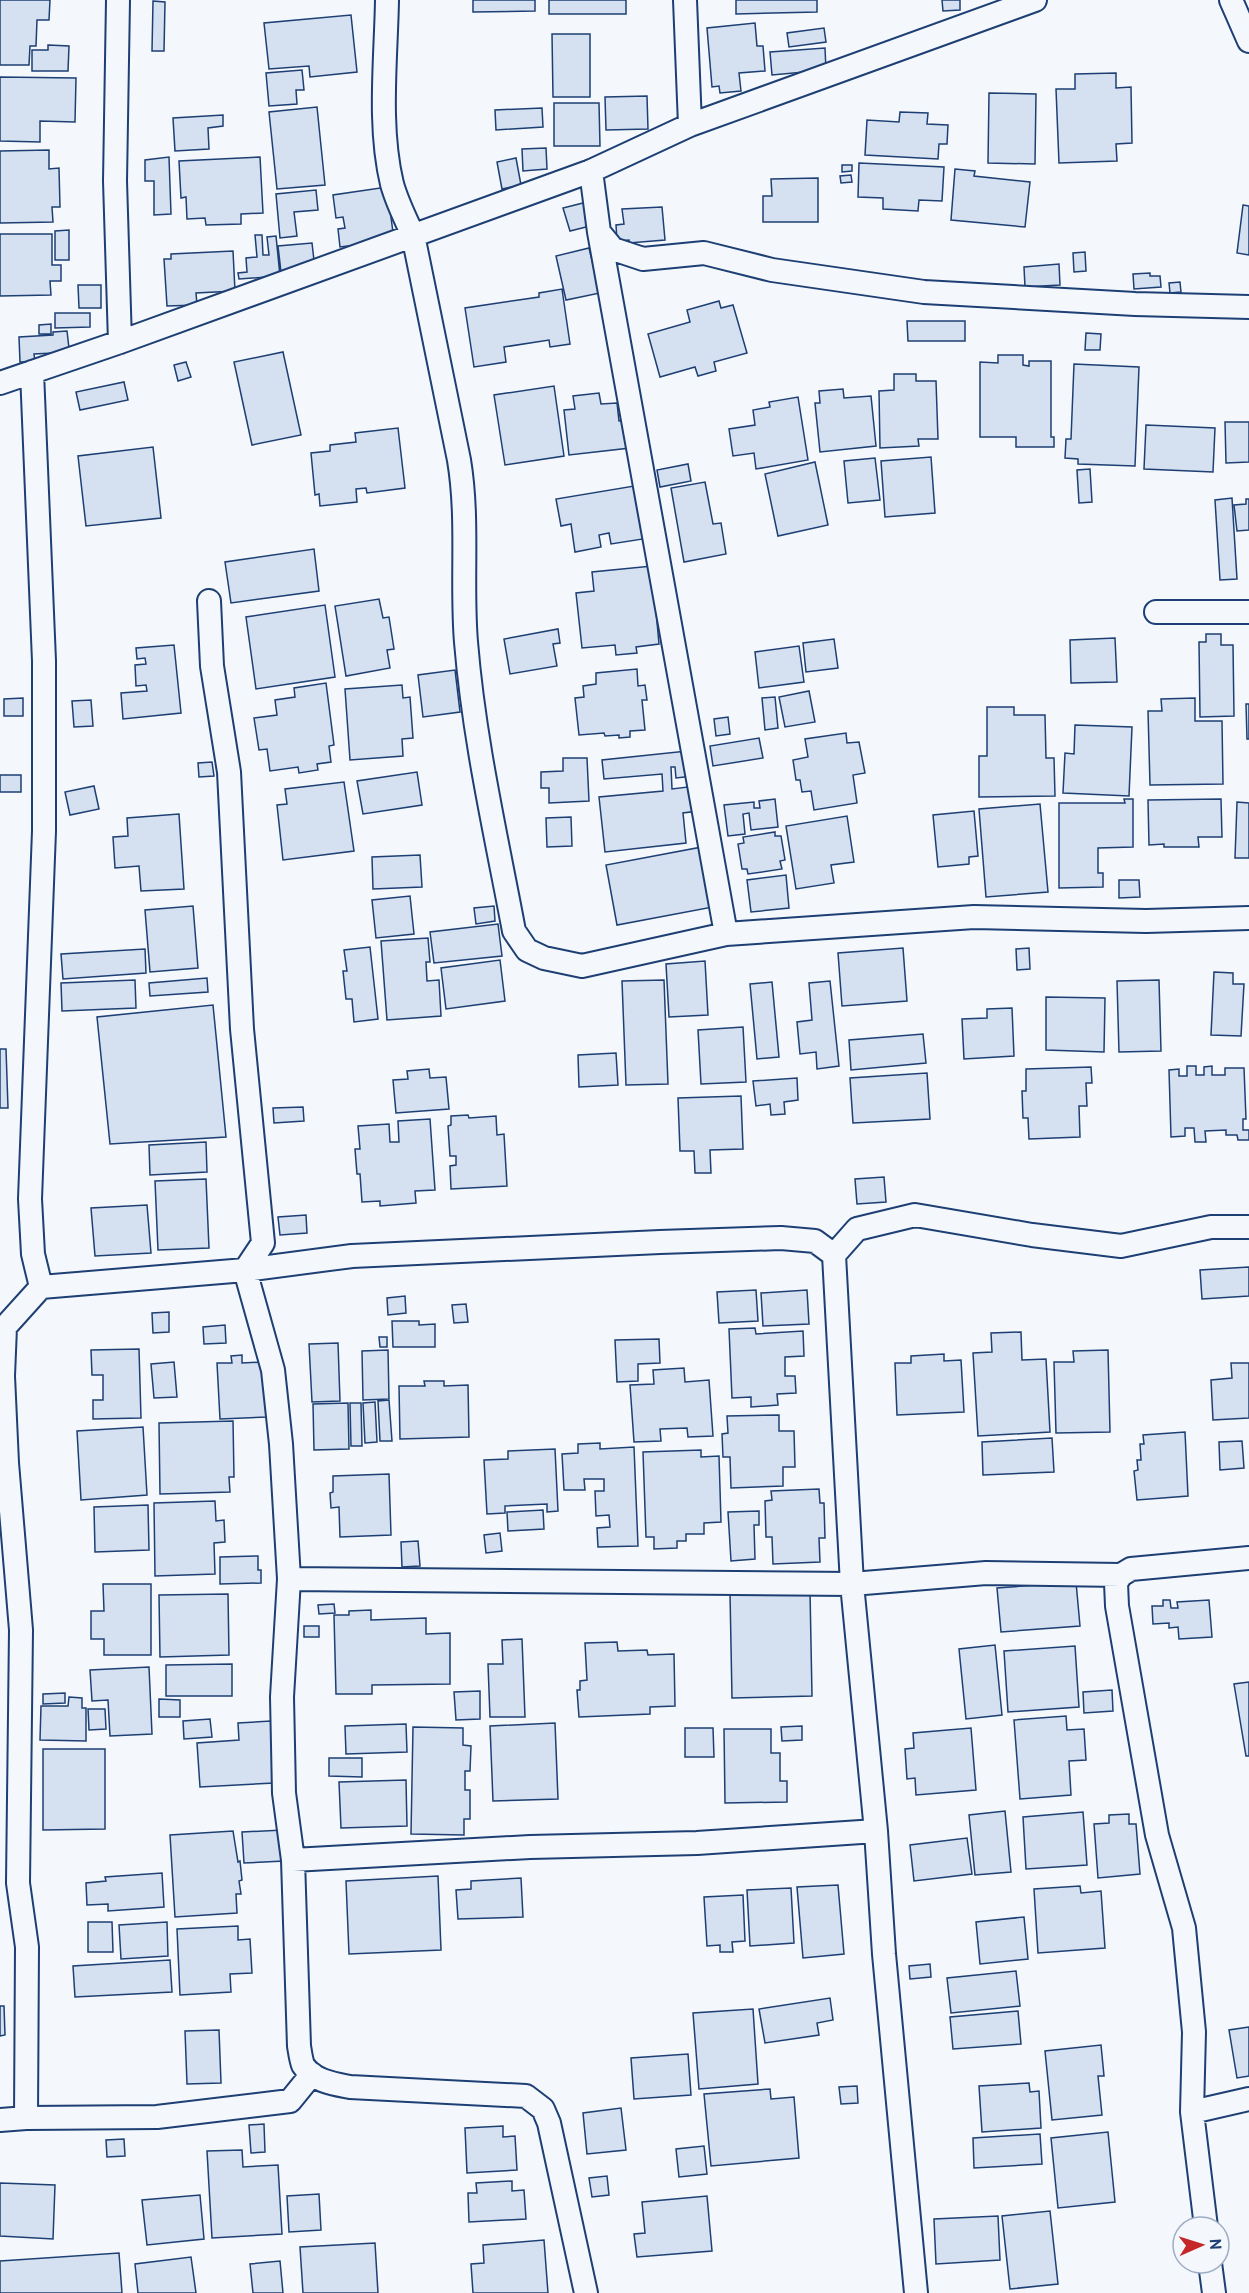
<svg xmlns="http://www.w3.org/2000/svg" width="1249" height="2293" viewBox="0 0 1249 2293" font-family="'PT Sans',sans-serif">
	<rect width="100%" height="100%" fill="#f4f7fb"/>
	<path fill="#d5e0f0" stroke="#1d3f73" stroke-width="1.5" d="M0,0H50L49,20H37L36,46H30L29,65H0Z
		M473,0H535V11L473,12Z
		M549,0H626V14H549Z
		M736,0H817V12L736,14Z
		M942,0H960V10L943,11Z
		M153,1L165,2L164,51H152Z
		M351,15L357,72L310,77L309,66L269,69L264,23Z
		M755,23L757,46H763L765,71L739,73L741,91L720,93L719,86L712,87L707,28Z
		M824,28L826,42L789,47L787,33Z
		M552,34H590V97H553Z
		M48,45L69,46L68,71H32V50H48Z
		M825,48L826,70L772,75L770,52Z
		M302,70L304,90H296L297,104L269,106L266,73Z
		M1116,73V88L1131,87L1132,143L1116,144L1117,161L1059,163L1056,89H1075V74Z
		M0,77L76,78L75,122L40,121V142L0,141Z
		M989,93L1036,94L1035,164L988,163Z
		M647,96L648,129L606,130L605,97Z
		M554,103H599L600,146H554Z
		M317,107L325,185L277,189L269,112Z
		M542,108L543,127L496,130L495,110Z
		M900,112L928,113L927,124L948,125L947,144H939L938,159L865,155L867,120L899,122Z
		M223,115V126L208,128L209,149L175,151L173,118Z
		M546,148L547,169L523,171L522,149Z
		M49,150V169L59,168L60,207H52L53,222L0,223V151Z
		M169,157L171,214L154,215V181H145V160Z
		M260,157L263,213L241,214V224L206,225L205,218L187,219L186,197L181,198L179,161Z
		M516,158L521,185L502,189L497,162Z
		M859,163L944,167L942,201L919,200L918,211L883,209V198L858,197Z
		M842,165H852V171L842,172Z
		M955,169L975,171L974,176L1030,182L1025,227L951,220Z
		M851,175L852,182L841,183L840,176Z
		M818,178V222H763V196H772L771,179Z
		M387,187L394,240L340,247L338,229L345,228L343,217L336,218L333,195Z
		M316,190L318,210L294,212L297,236L280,238L276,194Z
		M587,202L594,225L570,231L563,208Z
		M1243,205L1249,206V255L1237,253Z
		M662,207L665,240L629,243V240L617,241L616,225L624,224L622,209Z
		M69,230V260H55V231Z
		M0,234H52V265H61V281H50L51,295L0,296Z
		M255,235H262L263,255H269L267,237L276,236L280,276L239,279L238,273L247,272L246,258L257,257Z
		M312,243L315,269L281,272L278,246Z
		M589,248L600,293L566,300L556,256Z
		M233,251L235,291L196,293L197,305L167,306L164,259H171V254Z
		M1085,252L1086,271L1074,272L1073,253Z
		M1059,264L1060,285L1025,287L1024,267Z
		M1150,273V276H1160L1161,287L1134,289L1133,274Z
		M1180,282L1181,292L1170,293L1169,283Z
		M78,285H101V308H79Z
		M562,289L570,344L550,347L549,340L504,347L506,362L474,367L465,308L539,297V293Z
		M719,301L721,308L733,305L747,353L714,362L716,371L698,376L695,367L660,377L648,334L690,322L687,310Z
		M55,313H90V327L55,328Z
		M907,321H965V341H908Z
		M51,324V334H39V325Z
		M67,331L70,357L54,353L34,354L35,362H20L19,337L53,335V332Z
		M1086,333L1101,334L1100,350H1085Z
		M283,352L301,435L252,445L234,362Z
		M998,355H1023V365L1029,366V361H1051V437H1054V447H1016V437H980V362L998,363Z
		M186,362L191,377L178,381L174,365Z
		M1074,364L1139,367L1135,466L1078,464V459L1065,458L1066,439H1071Z
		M894,374H916V381H936L938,439H918L919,446L880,448L879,391L894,390Z
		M124,382L128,400L80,410L76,392Z
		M554,386L564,456L505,465L494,395Z
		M843,389L844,398L871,396L876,446L820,452L815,403H820L819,391Z
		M599,393L601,404L617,403L619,421L627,420L630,448L569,455L564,410L575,409L573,396Z
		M798,397L808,460L756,469L754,453L733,456L729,429L755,425L753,410L770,407L769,402Z
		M1225,422H1249V462L1226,463Z
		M1146,425L1215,428L1213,472L1144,469Z
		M398,428L405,488L367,493L366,488L356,489L357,502L320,506L319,494L315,495L311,453L330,451V445L356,442L355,433Z
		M153,447L161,518L86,526L78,456Z
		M931,457L935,513L885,517L881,461Z
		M875,458L880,500L848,503L844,461Z
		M815,462L828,525L778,536L765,474Z
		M688,464L691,481L660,487L657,470Z
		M1090,469L1092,502L1079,503L1077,470Z
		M705,482L713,524L721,523L726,554L684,562L671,488Z
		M634,486L643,539L611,544L609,533L599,535L601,547L575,552L571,524L561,526L556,499Z
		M1232,498L1237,579L1220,580L1215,500Z
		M1246,499H1249V530L1237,531L1234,505L1246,504Z
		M314,549L319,591L231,603L225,562Z
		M652,566L659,644L636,647L637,653L616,655L615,645L582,648L576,593L594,591L592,572Z
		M379,599L383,618L389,617L394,649L387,650L390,668L346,676L335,606Z
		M325,605L335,677L256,689L246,617Z
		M558,629L560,643L553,644L557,666L510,674L504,639Z
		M1206,634H1221V645H1233L1234,716L1200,717L1199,642H1206Z
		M1115,638L1117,682L1071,683L1070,640Z
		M834,639L838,668L806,672L803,643Z
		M174,645L181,713L123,719L121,693L147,691L146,685L136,686L135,665L146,664L145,658L137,659L136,648Z
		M799,646L804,682L759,688L755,652Z
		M637,669L638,686L645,685L647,700H642L645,730L630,731V737L619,738V735L605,736L604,733L579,735L575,698L584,697L583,686L596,684V673Z
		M455,670L460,712L423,717L418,675Z
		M326,683L334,745L329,746L331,762L317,764L318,770L299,773L298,767L270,771L267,749L259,750L254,718L277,715L275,700L295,697L294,688Z
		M402,685L403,698L410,697L413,738L402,739L403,756L350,760L345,689Z
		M809,691L815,722L785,727L779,697Z
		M775,697L778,728L765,730L762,698Z
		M23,698V716H4V699Z
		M1195,698V721H1222L1223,784L1150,785L1148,711H1162L1161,699Z
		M91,700L93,726L74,727L72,701Z
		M1246,704H1249V739H1247Z
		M987,707H1014V715H1045L1046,758H1054L1055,796L979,797V756H987Z
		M728,717L730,734L716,736L714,719Z
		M1075,725L1132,727L1129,796L1063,793L1065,753L1074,754Z
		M846,733L847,743L859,742L865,773L853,775L857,803L814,810L811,791L802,792L800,780H796L793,760L808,757L805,739Z
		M759,738L763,758L713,766L710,746Z
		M687,751L693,776L676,778L675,767H671L672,789L696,786L698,811L683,813L686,843L605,852L599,797L663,791L662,774L604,779L602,760Z
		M563,758H587L589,801L549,803V788H541V772L563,771Z
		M212,762L214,776L199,777L198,763Z
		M417,772L422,805L363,814L357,781Z
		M0,775H21V792H0Z
		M344,782L354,851L283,860L277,805L287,804L285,789Z
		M94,786L99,809L70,815L65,792Z
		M775,799L778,827L751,830L749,813L743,814L745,834L728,836L724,805L754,802V808H760L759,801Z
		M1124,799H1133V847L1098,848V873H1103V887L1059,888V803H1125Z
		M1221,799L1222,837H1198L1199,847H1164V844L1149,845L1148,800Z
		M1237,802L1249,803V858H1235Z
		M1040,804L1048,892L986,897L979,809Z
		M974,811L978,856L969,857V864L938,867L933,815Z
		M179,814L184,889L141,891L139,866L115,868L113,837L128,836L127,818Z
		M847,816L854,862L831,865L834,883L796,889L786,826Z
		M571,817L572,846L547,847L546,818Z
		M775,832V836H781L785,860L780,861L782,869L748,874L747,869H742L738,844L744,843L743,837Z
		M702,847L713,907L617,925L606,865Z
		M420,855L422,887L373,889L372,857Z
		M786,875L789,908L751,912L747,880Z
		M1119,880H1139L1140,897L1119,898Z
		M410,896L414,934L376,938L372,900Z
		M193,906L198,968L150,972L145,910Z
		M494,906L495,921L476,924L474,908Z
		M498,924L502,956L434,963L430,932Z
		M428,938L430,962H426L427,981L439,980L441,1016L387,1020L381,941Z
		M370,947L378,1019L354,1022L352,999H346L343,971H347L344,950Z
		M903,948L907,1001L842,1006L838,953Z
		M1029,948L1030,969L1017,970L1016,949Z
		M145,949L146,973L63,979L61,954Z
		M500,960L505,1001L446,1009L441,968Z
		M705,961L708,1015L669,1017L666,964Z
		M1214,972L1233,973V984H1244L1241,1036L1211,1035Z
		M207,978L208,992L150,996L149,983Z
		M135,980L136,1008L62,1011L61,983Z
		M664,980L668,1084L626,1085L622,981Z
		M1159,980L1161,1051L1119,1052L1117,981Z
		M830,981L839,1066L817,1069L816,1052L800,1054L797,1022L812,1020L809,983Z
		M772,982L779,1057L757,1059L750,984Z
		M1046,997L1105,998L1104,1052L1046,1050Z
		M213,1005L226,1137L110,1144L97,1017Z
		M1012,1008L1014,1056L964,1059L962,1019L987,1018V1009Z
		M743,1027L746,1082L701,1084L698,1030Z
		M923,1034L926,1063L851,1070L849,1040Z
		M0,1049H6L8,1108H0Z
		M616,1053L618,1085L579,1087L578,1055Z
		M1187,1066H1196V1075H1204V1067L1212,1066V1075H1225V1068H1244L1246,1119H1243V1130H1249V1140H1238L1237,1135H1226V1130L1205,1131L1206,1142H1195L1194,1128H1185V1136L1171,1137L1169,1070L1179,1069V1076H1187Z
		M1091,1067L1092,1083H1086L1087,1106H1079L1080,1137L1029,1139L1028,1118H1023L1022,1091H1026V1069Z
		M429,1069L430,1078L446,1077L449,1109L396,1113L393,1080L408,1079L407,1071Z
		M927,1073L930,1119L853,1123L850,1078Z
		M797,1078L798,1100L784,1102L785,1114L771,1115L770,1104L756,1106L753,1081Z
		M741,1096L743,1149L710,1150L711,1173H695L694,1151H680L678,1098Z
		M303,1107L304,1121L274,1123L273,1108Z
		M468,1115L469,1118L496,1116L497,1135L504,1134L507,1186L451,1189L450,1166L456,1165V1156H450L448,1126L451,1125V1116Z
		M430,1119L435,1190L415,1191L416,1203L380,1206V1201L362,1202L360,1174H357L355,1149H360L358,1126L389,1124L390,1142H399L398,1121Z
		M206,1142L207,1172L150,1175L149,1145Z
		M884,1177L886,1202L857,1204L855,1179Z
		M206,1179L209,1248L158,1250L155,1181Z
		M147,1205L151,1253L95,1256L91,1208Z
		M306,1215L307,1233L280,1235L278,1217Z
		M1249,1267V1296L1202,1299L1200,1270Z
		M756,1290L758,1321L719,1323L717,1292Z
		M807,1290L809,1324L763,1326L761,1293Z
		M405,1296L406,1313L388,1315L387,1298Z
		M466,1304L468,1322L454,1323L452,1305Z
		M169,1312V1332L153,1333L152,1313Z
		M392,1321H419V1325L435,1324V1347H393Z
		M225,1325L226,1343L204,1344L203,1327Z
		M755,1328L756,1334L803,1331L804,1356L785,1357V1376H795L796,1393L777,1394L778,1405L751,1407V1397L732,1398L729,1329Z
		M1021,1332L1022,1360L1046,1359L1050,1432L978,1436L973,1353L992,1352L991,1333Z
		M379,1337H387V1347H380Z
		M659,1339L660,1363L638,1364V1381L617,1382L615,1340Z
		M338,1343L340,1401L312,1402L309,1344Z
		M139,1349L141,1418L93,1419V1400H103V1375H92L91,1350Z
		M388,1350L389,1399L363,1400L362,1351Z
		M1108,1350L1110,1432L1056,1433L1054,1362H1074L1073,1351Z
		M944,1354V1361L961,1360L964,1412L897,1415L895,1363H911V1356Z
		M242,1355V1363L264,1362L267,1417L220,1419L217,1363H232L231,1356Z
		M174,1362L177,1397L154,1398L151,1364Z
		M1231,1363H1249V1418L1213,1420L1211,1380L1232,1378Z
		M684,1368L685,1382L709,1380L713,1436L688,1437L687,1428L660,1429L661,1441L634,1442L630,1385L654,1384L653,1370Z
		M424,1381H444V1386L468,1385L469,1437L400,1439L399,1386H425Z
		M389,1400L392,1441H380L378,1401Z
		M375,1402L377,1442L365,1443L363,1403Z
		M348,1403L349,1449L314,1450L313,1404Z
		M350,1403H361L362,1446H351Z
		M779,1415V1431H794L795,1467H783V1486L731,1488L730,1457H723L722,1434L728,1433L727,1416Z
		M233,1421L234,1477H229L230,1492L160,1494L159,1423Z
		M143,1427L147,1495L81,1500L77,1431Z
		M1185,1432L1188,1496L1137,1500L1134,1471L1138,1470L1137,1460H1141L1140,1444H1144L1143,1435Z
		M1052,1438L1054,1472L983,1475L982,1442Z
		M1242,1441L1244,1468L1220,1470L1219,1442Z
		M600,1443V1449L634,1447L638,1546L598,1547L597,1528L610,1527L609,1515L596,1516L595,1491H604V1479H584L585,1490H564L562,1454L578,1453V1444Z
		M555,1449L558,1511L547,1512V1504L505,1506V1513L487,1514L484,1460L508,1459V1451Z
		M701,1450V1457L719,1456L721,1522L704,1523V1534H686V1541H677V1548L654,1549V1537H646L643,1452Z
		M389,1474L391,1535L340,1537L339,1507L331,1508L330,1493L333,1492V1476Z
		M819,1489L820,1503H824L825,1538H819L820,1562L773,1564L772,1537H766L765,1501L772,1500L771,1491Z
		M215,1501L216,1521L224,1520L225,1542L214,1543L215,1574L155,1576L154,1503Z
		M148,1505L149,1550L95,1552L94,1507Z
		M543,1510L544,1529L508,1531L507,1512Z
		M759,1511V1525H754L755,1559L731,1561L728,1512Z
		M500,1533L502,1551L486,1553L484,1535Z
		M418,1541L420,1566L402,1567L401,1542Z
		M258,1556V1570H261V1583L220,1584V1557Z
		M1076,1582L1080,1626L1001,1632L997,1588Z
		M103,1584H151V1655H104V1639H91V1611H104Z
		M810,1591L812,1696L732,1698L730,1593Z
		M228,1594L229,1655L160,1657L159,1595Z
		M1163,1600H1170L1171,1608H1178L1177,1602L1209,1600L1212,1637L1179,1639L1178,1627L1169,1628V1623L1153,1624L1152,1606H1163Z
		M334,1604L335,1613L319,1614L318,1605Z
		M371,1610V1620L426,1618V1634L450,1633V1684L372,1685V1694H336L334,1615H349V1611Z
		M304,1626H319V1637H304Z
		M522,1639L525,1717H490L488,1664H503L502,1640Z
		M617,1642L618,1651L647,1650L648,1655L674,1654L675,1706L650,1707V1714L579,1717L577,1690H580V1681L587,1680L585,1643Z
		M995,1645L1002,1715L966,1719L959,1649Z
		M1075,1646L1079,1707L1008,1712L1004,1651Z
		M232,1664V1696H166V1665Z
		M149,1667L152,1734L110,1736L108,1700L92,1701L90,1670Z
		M1249,1682V1756H1246L1234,1684Z
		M1112,1690L1113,1711L1084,1713L1083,1692Z
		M480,1691V1719L456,1720L454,1692Z
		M65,1693V1703L43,1704V1694Z
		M69,1697L82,1698V1708H86V1741L40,1740L41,1706H68Z
		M159,1699L180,1700V1717H159Z
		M88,1709H105L106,1729L89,1730Z
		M1066,1716L1067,1730L1084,1729L1086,1760L1069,1761L1071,1795L1020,1799L1014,1720Z
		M210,1719L212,1737L184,1739L183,1721Z
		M271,1721L274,1783L200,1787L197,1743L239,1740L238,1723Z
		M555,1723L558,1799L493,1801L490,1726Z
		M406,1724L407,1752L346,1754L345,1726Z
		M802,1726V1740L782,1741L781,1727Z
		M413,1727L463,1728V1745L471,1746L470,1771H465V1790H470V1819H464V1835L411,1834Z
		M685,1728H713L714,1757H685Z
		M971,1728L976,1790L916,1795L915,1778L907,1779L905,1749L914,1748L913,1733Z
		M724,1729H771V1753H780V1781H787V1802L725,1803Z
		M43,1749H105V1829L43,1830Z
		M329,1758H362V1777L329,1776Z
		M406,1780L407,1826L341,1828L339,1782Z
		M1005,1811L1011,1872L975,1875L969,1815Z
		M1083,1812L1087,1865L1026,1869L1023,1817Z
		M1129,1814V1824H1136L1140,1874L1098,1878L1094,1824L1109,1823V1815Z
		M283,1830L284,1861L244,1863L242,1832Z
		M233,1831L238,1862L240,1861L242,1880L239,1881L241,1894H236L237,1913L175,1917L170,1835Z
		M967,1838L972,1874L914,1881L910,1845Z
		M162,1873L164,1907L108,1911V1904L87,1905L86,1883L106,1881L105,1877Z
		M438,1876L441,1950L349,1954L346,1881Z
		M521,1878L523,1917L458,1919L456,1890L471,1889V1881Z
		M838,1885L844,1954L803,1958L797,1887Z
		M1080,1886L1081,1893L1101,1891L1105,1948L1038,1953L1034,1889Z
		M791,1888L794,1943L750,1946L747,1890Z
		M743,1895L745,1941L732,1942L733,1952H720V1945L707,1946L704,1897Z
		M1024,1917L1028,1959L980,1964L976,1922Z
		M88,1922H112L113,1952H88Z
		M167,1922L168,1956L121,1959L119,1925Z
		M238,1926V1940L250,1939L252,1973L230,1974L231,1992L180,1995L177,1929Z
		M170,1960L172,1992L75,1997L73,1966Z
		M930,1964L931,1977L910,1979L909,1966Z
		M1016,1971L1020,2006L951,2013L947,1978Z
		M830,1998L833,2020L817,2023L819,2035L765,2043L759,2009Z
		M0,2006H4L5,2035L0,2036Z
		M753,2009L758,2084L699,2089L693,2013Z
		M1018,2011L1021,2044L953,2049L950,2017Z
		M1249,2027V2076L1237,2078L1229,2030Z
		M219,2030L221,2083L187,2084L185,2031Z
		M1101,2045L1104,2076H1098L1102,2115L1052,2120L1045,2051Z
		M688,2054L691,2095L634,2099L631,2058Z
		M1029,2083L1030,2092L1039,2091L1041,2128L982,2132L979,2086Z
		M857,2086L858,2103L841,2104L839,2087Z
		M770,2089L771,2099L794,2097L799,2158L711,2166L704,2094Z
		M621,2108L626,2150L587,2154L583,2113Z
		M264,2124L265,2152L251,2153L249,2125Z
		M503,2126V2137L515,2136L517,2170L467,2173L465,2128Z
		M1108,2132L1115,2202L1058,2208L1051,2138Z
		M1040,2134L1042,2164L974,2168L973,2138Z
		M124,2139L125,2156L107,2157L106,2140Z
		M704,2146L707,2174L679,2177L676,2149Z
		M242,2150L243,2167L278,2165L282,2234L212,2238L207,2151Z
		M607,2176L609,2195L592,2197L589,2178Z
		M512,2181V2191L524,2190L526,2219L469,2222L468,2193H477L476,2183Z
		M0,2183L55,2185L53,2239L0,2236Z
		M319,2194L321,2230L289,2232L287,2196Z
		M200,2195L204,2239L147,2245L142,2200Z
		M707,2196L712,2251L637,2257L634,2234L645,2233L642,2202Z
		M1050,2211L1058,2284L1010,2289L1002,2216Z
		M998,2216L1000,2260L936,2264L934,2219Z
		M544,2240L548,2293H473L471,2264L484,2263L483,2245Z
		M375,2243L378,2293H303L300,2247Z
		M119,2253L122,2293H0V2261Z
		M191,2257L196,2293H138L135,2264Z
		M280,2261L283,2293H253L250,2264Z"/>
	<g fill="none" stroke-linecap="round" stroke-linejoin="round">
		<g stroke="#1d3f73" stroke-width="26">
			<path id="minor" d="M118,0L115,181L120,342
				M387,0C386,59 378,126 392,184C397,202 405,218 413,235L459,460C469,520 461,582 466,642C474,740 496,835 514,931L527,950L544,958L582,966L726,934L974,917L1146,921L1249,918
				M685,0L690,125
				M1231,0L1249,41
				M591,171L599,232L726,934
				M599,232L613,249L643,259L704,253L772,270L924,292L1135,304L1249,307
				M32,372L44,661V831L30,1199L33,1254L41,1287
				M0,383L120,342L591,171L690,125L1035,0
				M209,601L212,666L229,772L242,1029L263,1243L245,1270L273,1370L281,1444L289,1579L282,1697L284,1793L293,1860L299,2046C300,2052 301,2060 303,2065C313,2081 334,2084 350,2087L526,2096L543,2109L549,2123L586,2293
				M1156,612H1249
				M1121,1575L1116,1583L1117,1606L1157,1835L1184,1928L1194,2032L1192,2112L1206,2227
				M289,1579L852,1584L986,1573L1121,1575L1131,1569L1249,1558
				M293,1860L530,1847L697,1843L876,1831
				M1192,2112L1249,2099
				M26,2118L27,1947L18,1883L21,1630L7,1463L3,1376L5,1327L41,1287L245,1270L352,1256L660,1242L781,1238L815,1241L834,1255
				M0,2120L26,2118L157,2117L290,2101L312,2074
				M1210,2263L1214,2293
				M916,2293L884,1954L876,1831L852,1584L834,1255L857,1229L915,1215L1032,1235L1121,1246L1211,1227H1249"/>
		</g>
		<use href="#minor" stroke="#f4f7fb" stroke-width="22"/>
	</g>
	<g transform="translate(1201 2245) rotate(87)"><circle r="28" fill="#f4f7fb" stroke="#9eadc5" stroke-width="1.5"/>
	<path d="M0-4.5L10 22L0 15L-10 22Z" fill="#c62828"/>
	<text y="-9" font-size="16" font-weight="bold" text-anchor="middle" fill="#1d3f73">N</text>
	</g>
</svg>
